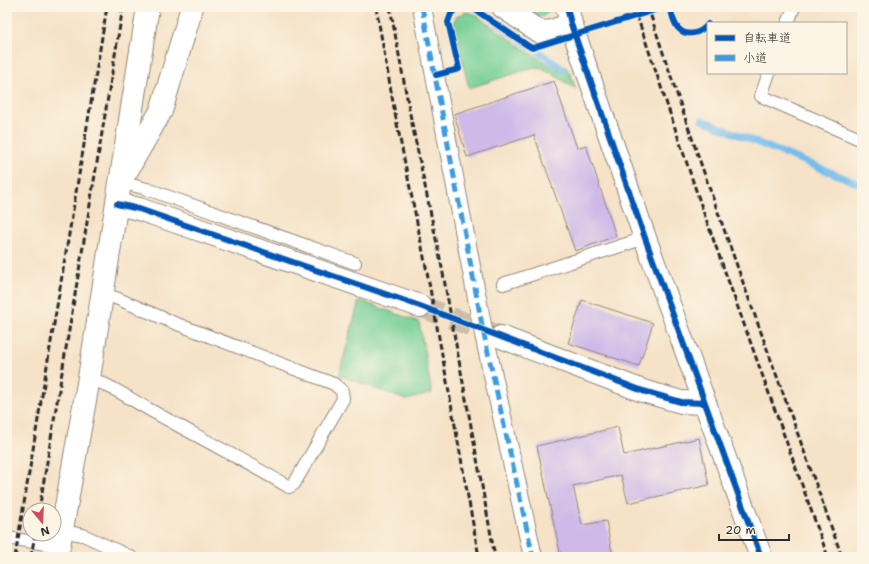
<svg xmlns="http://www.w3.org/2000/svg" width="869" height="564" viewBox="0 0 869 564" font-family="'Shantell Sans','Klee One',sans-serif">
	<rect width="100%" height="100%" fill="#fcf5e5"/>
	<filter id="ink" filterUnits="userSpaceOnUse"><feTurbulence type="fractalNoise" baseFrequency=".025" numOctaves="2"/><feDisplacementMap in="SourceGraphic" scale="8" xChannelSelector="R" yChannelSelector="G"/><feConvolveMatrix kernelMatrix="1 2 1 2 8 2 1 2 1" color-interpolation-filters="sRGB"/></filter>
	<filter id="wash" filterUnits="userSpaceOnUse"><feTurbulence type="fractalNoise" baseFrequency=".012" numOctaves="4" result="noise"/><feDisplacementMap in="SourceGraphic" scale="16" xChannelSelector="R" yChannelSelector="G"/><feGaussianBlur stdDeviation="0.9" result="paint"/><feColorMatrix in="noise" values="0 0 0 0 0 0 0 0 0 0 0 0 0 0 0 0 0 1.4 0 .05"/><feComposite in="paint" operator="in"/></filter>
	<g filter="url(#wash)">
		<rect width="100%" height="100%" fill="#f5e2c7"/>
		<path fill="#77d097" stroke="#517e61" d="M526,7H552L553,9L542,17Z
			M467,12L474,14L529,52L560,72L565,66L570,73L576,89L543,68L535,67L469,88L453,24C455,16 459,15 467,12Z
			M359,300L419,322L432,393L406,400L339,375Z"/>
		<g fill="none" stroke-linecap="round" stroke-linejoin="round">
			<path stroke="#74bcec" stroke-width="7" d="M475,7L563,69
				M702,120L862,185"/>
		</g>
		<g id="blocks">
			<path fill="#ceb9e8" d="M554,81L577,148L586,145L616,236L575,251L534,135L467,157L454,114Z
				M582,300L653,323L639,366L568,343Z
				M618,427L624,455L699,438L709,485L628,503L621,475L573,486L582,525L606,521L613,557H561L537,446Z"/>
		</g>
	</g>
	<g filter="url(#ink)">
		<use href="#blocks" fill-opacity="0" stroke="#908679" stroke-width="1"/>
		<g fill="none" stroke-linecap="round" stroke-linejoin="round">
			<path stroke="#cdbda8" stroke-width="22" stroke-dasharray="22 11" stroke-linecap="butt" d="M420,306L501,337"/>
			<g stroke="#908679" stroke-width="14">
				<path id="service" d="M788,23L794,7
					M769,73L761,96L862,140
					M120,182L147,189L355,263
					M503,284L645,238
					M89,378C111,385 130,399 150,410C197,436 243,460 289,487L294,484L343,399L342,391L334,384L172,322L116,298L102,294
					M62,531L83,535L131,557
					M7,538L59,546"/>
			</g>
			<g stroke="#908679" stroke-width="20">
				<path id="pedestrian" d="M422,7L483,330L533,557"/>
			</g>
			<g stroke="#908679" stroke-width="24">
				<path id="minor" d="M503,7L538,31L549,32L571,24
					M567,7L571,24L645,238L761,557
					M126,172L161,111L192,7
					M117,204L139,209L420,306
					M501,337L643,391L681,402L704,403
					M57,557L89,378L148,7"/>
			</g>
			<use href="#service" stroke="#fff" stroke-width="12"/>
			<use href="#pedestrian" stroke="#fff" stroke-width="18"/>
			<use href="#minor" stroke="#fff" stroke-width="22"/>
			<path stroke="#2b2b2b" stroke-width="3" stroke-dasharray="6 3" stroke-linecap="butt" d="M376,7L396,119L427,272L479,557
				M390,7L410,114L442,268L495,557
				M634,7L702,208L828,557
				M648,7C708,192 777,374 842,557
				M39,510L123,7
				M15,557L107,7
				M31,557L35,534"/>
			<path stroke="#3d9ce1" stroke-width="5" stroke-dasharray="10 5" stroke-linecap="butt" d="M422,7L483,330L533,557"/>
			<g stroke="#fcf5e5" stroke-width="8">
				<path id="cycleway" d="M464,7L474,9L527,45L532,48L665,7
					M567,7L571,24L645,238L761,557
					M670,7C672,14 673,22 678,28C687,38 701,33 708,24
					M436,75L459,69L448,22L451,14L458,7
					M117,204L139,209L420,306L643,391L681,402L704,403"/>
			</g>
			<use href="#cycleway" stroke="#0057b8" stroke-width="6"/>
		</g>
	</g>
	<rect width="869" height="564" fill="none" stroke="#fcf5e5" stroke-width="24"/>
	<rect x="707" y="22" width="140" height="52" fill="#fcf5e5" stroke="#a8a49b"/>
	<rect x="715" y="35" width="20" height="6" fill="#0057b8" stroke="#a8a49b"/>
	<text x="743" y="42" font-size="12" fill="#2b2b2b">自転車道</text>
	<rect x="715" y="55" width="20" height="6" fill="#3d9ce1" stroke="#a8a49b"/>
	<text x="743" y="62" font-size="12" fill="#2b2b2b">小道</text>
	<g transform="translate(42 522) rotate(162)"><circle r="19" fill="#fcf5e5" stroke="#a8a49b"/>
	<path d="M0-3L7 15L0 10L-7 15Z" fill="#d1495b"/>
	<text y="-6" font-size="11" font-weight="bold" text-anchor="middle" fill="#2b2b2b">N</text>
	</g>
	<path d="M719 534v6h70v-6" fill="none" stroke="#2b2b2b" stroke-width="2"/>
	<text x="725" y="534" font-size="12" fill="#2b2b2b" stroke="#fcf5e5" stroke-width="3" paint-order="stroke">20 m</text>
</svg>
